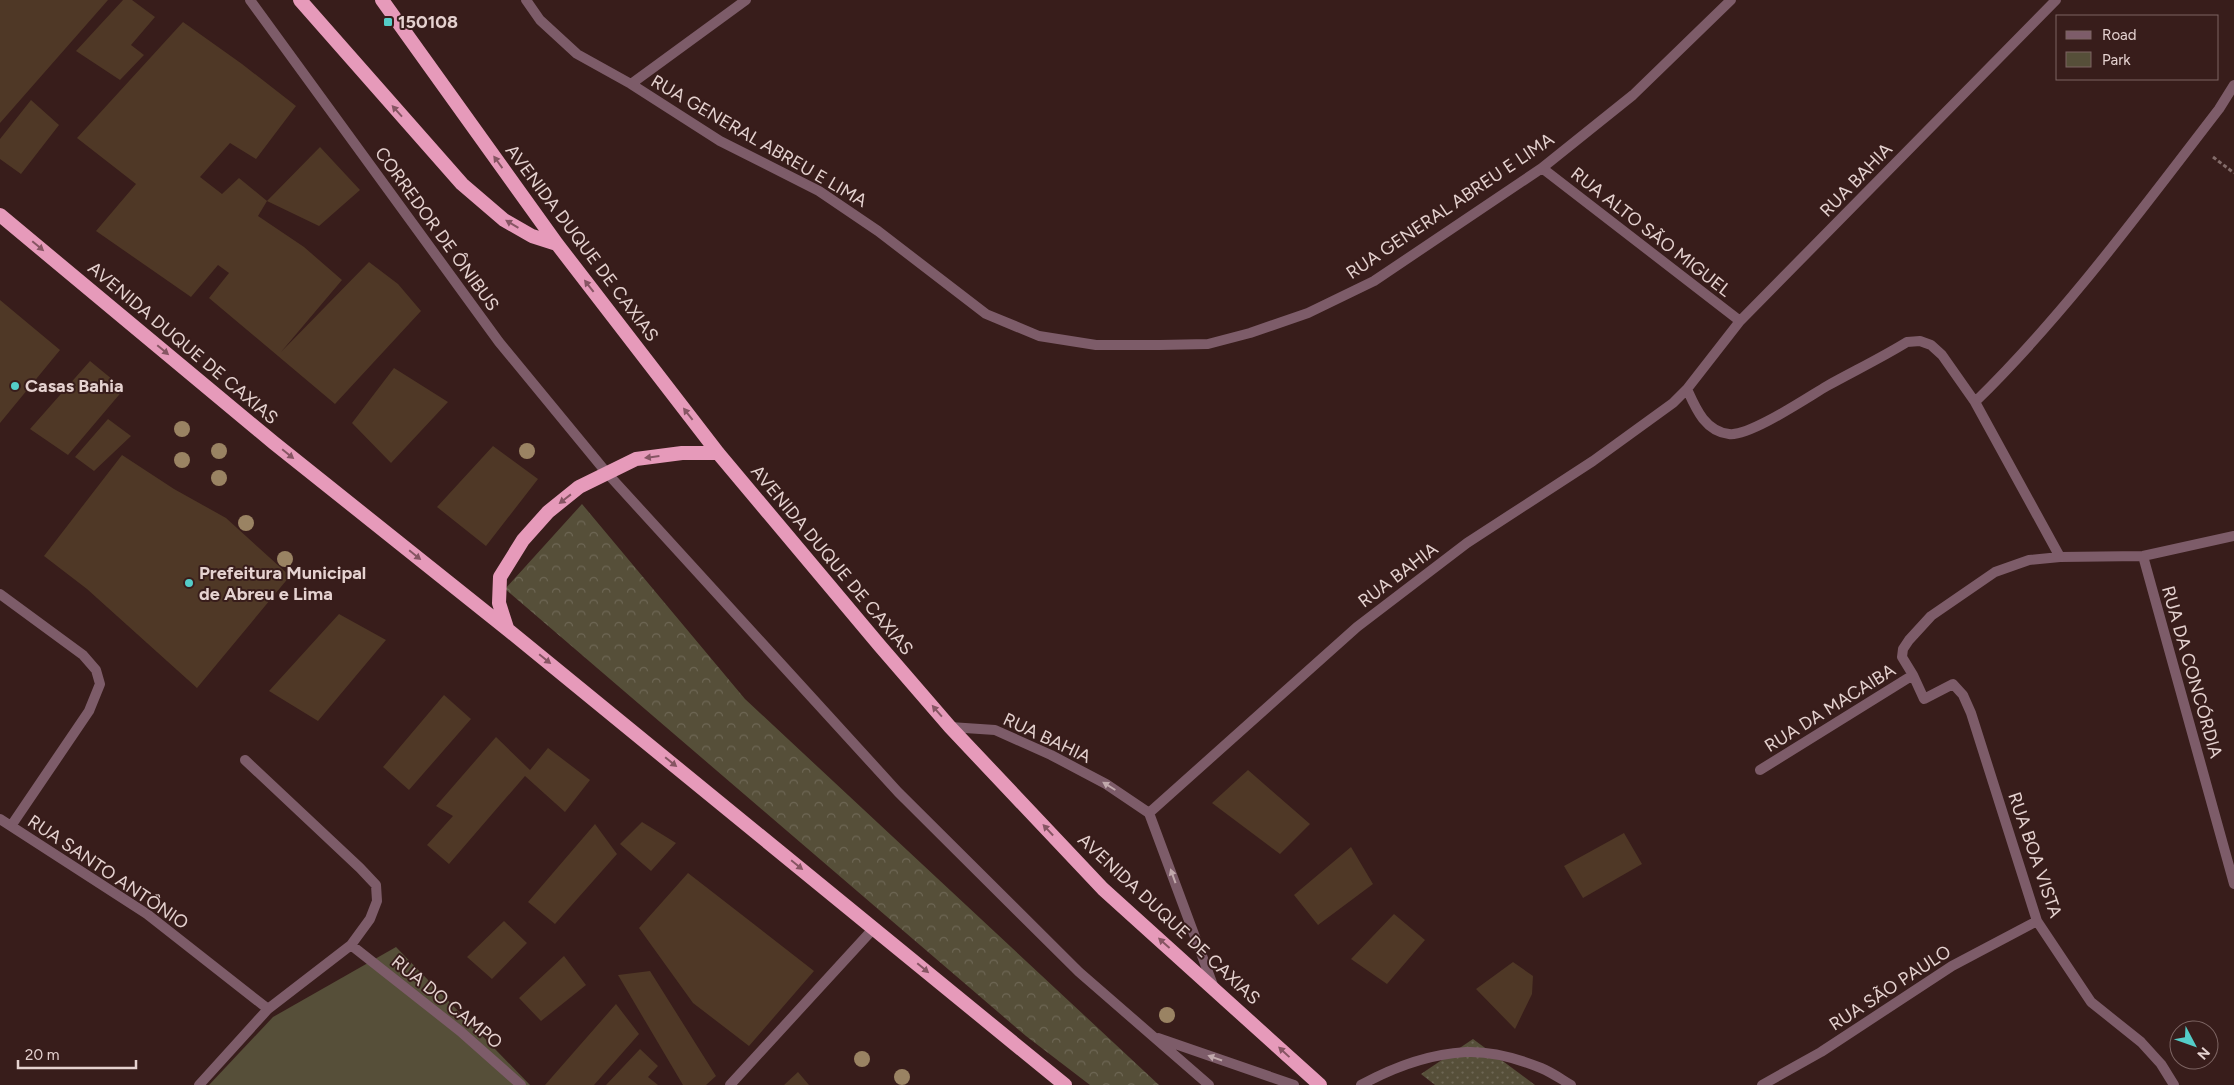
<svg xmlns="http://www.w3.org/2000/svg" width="2234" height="1085" viewBox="0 0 2234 1085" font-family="Figtree,sans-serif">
	<defs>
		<pattern id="grass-dots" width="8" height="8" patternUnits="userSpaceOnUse" patternTransform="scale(1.25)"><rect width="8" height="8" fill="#564f39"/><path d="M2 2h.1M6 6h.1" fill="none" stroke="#6e6755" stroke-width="1.8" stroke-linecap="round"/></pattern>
		<pattern id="forest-crowns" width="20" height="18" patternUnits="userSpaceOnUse" patternTransform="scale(1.25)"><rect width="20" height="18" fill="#564f39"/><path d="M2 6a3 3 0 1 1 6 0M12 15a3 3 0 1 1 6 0" fill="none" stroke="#6e6755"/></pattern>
	</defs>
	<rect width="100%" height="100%" fill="#381d1b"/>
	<path fill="url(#grass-dots)" d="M1473,1039L1535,1085H1435L1421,1074Z"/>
	<path fill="url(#forest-crowns)" d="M582,504L745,699L1159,1085H1090L1026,1036L505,589Z"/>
	<path fill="#564f39" d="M396,947L530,1085H209L273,1017Z"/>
	<path fill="#4f3826" d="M0,0H108L0,123Z
		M123,0H132L155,17L131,45L144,55L120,80L76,51Z
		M183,22L242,64L296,106L256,159L230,143L200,177L222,194L239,178L267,201L320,147L360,190L319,226L267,201L258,216L304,247L342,280L281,352L369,262L398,284L421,311L335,404L209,298L229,273L218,265L191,297L96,231L136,184L77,138Z
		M31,100L59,125L21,174L0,159V139Z
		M0,300L60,350L0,423Z
		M90,361L124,389L68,455L30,429Z
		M394,368L448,402L391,463L352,423Z
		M108,419L131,436L94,471L75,457Z
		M493,446L538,479L486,546L437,507Z
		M122,455L174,489L226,518L290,576L197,688L87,589L44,556Z
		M339,614L386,640L318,721L269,691Z
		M444,695L471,719L409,790L383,767Z
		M496,737L530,770L548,748L590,780L565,812L525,776L449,864L427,845L453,816L436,806Z
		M1248,770L1310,824L1280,854L1212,803Z
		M642,822L676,843L651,871L620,844Z
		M595,824L617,854L555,924L528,902Z
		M1624,833L1642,864L1583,898L1564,866Z
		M1351,847L1373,884L1318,925L1294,895Z
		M688,873L814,971L749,1046L693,1003L639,928Z
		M1394,914L1425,940L1387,984L1351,959Z
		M504,921L527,943L492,979L467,957Z
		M564,956L586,985L541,1021L519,998Z
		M1513,962L1533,976L1532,994L1515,1029L1476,989Z
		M650,971L716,1076L706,1085H683L618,975Z
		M616,1004L639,1034L594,1085H545Z
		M640,1049L658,1066L648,1077L658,1085H606Z
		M798,1072L809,1085H784Z"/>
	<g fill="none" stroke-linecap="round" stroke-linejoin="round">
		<path stroke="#826b69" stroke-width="3" stroke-dasharray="4 2.5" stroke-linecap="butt" d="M2213,157L2234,173"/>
		<path stroke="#7d5c69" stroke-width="10" d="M250,0L499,342L606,472L898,792L1079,972L1209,1085
			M1158,1038L1294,1085"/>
		<path stroke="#7d5c69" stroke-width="10" d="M526,0L540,20L577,54L631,84L720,141L819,191L878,231L986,314L1039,336L1096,345H1160L1208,344L1250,333L1308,313L1374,281L1542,168L1633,95L1731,0
			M631,84L746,0
			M1542,168L1740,321
			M1687,389C1696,409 1705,431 1729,434C1749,437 1808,397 1827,386C1854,371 1881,358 1907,342L1920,341L1931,345L1942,355L1975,402L2060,557
			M1975,402C2066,313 2141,210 2219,109L2234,85
			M2143,556L2234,884
			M0,594L83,655L96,670L100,684L89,711L11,826
			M1913,675L1924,699L1953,684L1963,695L1971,713L2037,921L2091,1002L2141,1042L2161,1064L2174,1085
			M950,727L995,730L1051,755L1106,784L1149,813L1214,988
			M1760,770L1913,675L1902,657L1903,649L1909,640L1931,616L1995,572L2029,560L2060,557L2143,556L2234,536
			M1149,813L1357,627L1467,543L1593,461L1673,403L1687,389L1740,321L2056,0
			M0,819L147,914L268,1009
			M351,945L460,1031L521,1085
			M199,1085L268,1009L351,945L370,919L377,901L376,885L360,868L245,760
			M730,1085L874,928
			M1361,1085C1392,1068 1430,1054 1466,1052C1490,1051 1519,1059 1541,1068C1551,1072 1561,1079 1571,1085
			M1762,1085L1821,1052L1952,966L2037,921"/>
		<path stroke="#e69aba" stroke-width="14" d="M300,0L462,184L504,220L532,236L557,244
			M382,0L557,244L718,453L880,646L950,727L1103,889L1320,1085
			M0,215L274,443L507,629L1065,1085
			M507,628L499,603L500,577L523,540L548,512L579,487L636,459L682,453H718"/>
	</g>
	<g fill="#9a8363">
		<circle cx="182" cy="429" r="8"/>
		<circle cx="219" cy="451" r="8"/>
		<circle cx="527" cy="451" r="8"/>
		<circle cx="182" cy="460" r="8"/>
		<circle cx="219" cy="478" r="8"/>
		<circle cx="246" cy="523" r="8"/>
		<circle cx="285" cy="559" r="8"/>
		<circle cx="1167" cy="1015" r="8"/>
		<circle cx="862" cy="1059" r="8"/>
		<circle cx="902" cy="1077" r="8"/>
	</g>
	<defs><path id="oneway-solid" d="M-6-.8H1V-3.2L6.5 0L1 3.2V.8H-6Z" transform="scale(1.25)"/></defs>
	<g fill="#865563">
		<use href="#oneway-solid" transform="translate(397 111) rotate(-132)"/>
		<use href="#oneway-solid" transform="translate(498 162) rotate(-126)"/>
		<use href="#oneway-solid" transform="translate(512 224) rotate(-149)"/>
		<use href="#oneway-solid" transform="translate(38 246) rotate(40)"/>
		<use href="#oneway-solid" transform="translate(589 286) rotate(-128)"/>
		<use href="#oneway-solid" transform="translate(163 350) rotate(40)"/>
		<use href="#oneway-solid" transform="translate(688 414) rotate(-128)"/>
		<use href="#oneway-solid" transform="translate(288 454) rotate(39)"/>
		<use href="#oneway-solid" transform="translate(652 457) rotate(173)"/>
		<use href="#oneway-solid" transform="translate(565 499) rotate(142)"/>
		<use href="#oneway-solid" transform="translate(415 555) rotate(39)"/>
		<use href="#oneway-solid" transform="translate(545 659) rotate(39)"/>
		<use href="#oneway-solid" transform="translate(937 711) rotate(-131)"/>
		<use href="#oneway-solid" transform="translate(671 762) rotate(39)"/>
		<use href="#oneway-solid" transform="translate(1048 830) rotate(-133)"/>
		<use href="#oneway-solid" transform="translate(797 865) rotate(39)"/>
		<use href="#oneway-solid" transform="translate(1164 943) rotate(-138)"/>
		<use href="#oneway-solid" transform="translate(923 968) rotate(40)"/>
		<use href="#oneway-solid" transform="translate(1284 1052) rotate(-137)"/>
	</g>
	<g fill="#c1a9ac">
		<use href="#oneway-solid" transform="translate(1109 786) rotate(-148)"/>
		<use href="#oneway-solid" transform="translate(1173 876) rotate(-110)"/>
		<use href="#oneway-solid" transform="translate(1215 1058) rotate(-161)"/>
	</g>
	<g fill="#54cdc8" stroke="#381d1b" stroke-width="2">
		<rect x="383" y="17" width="10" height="10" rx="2.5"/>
		<circle cx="15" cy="386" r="5"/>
		<circle cx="189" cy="583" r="5"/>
	</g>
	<g text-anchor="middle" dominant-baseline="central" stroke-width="4" stroke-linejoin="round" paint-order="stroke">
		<g font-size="18" font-weight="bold" fill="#e5d2d0" stroke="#381d1b" text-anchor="start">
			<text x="398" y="22">150108</text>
			<text x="25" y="386">Casas Bahia</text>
			<text x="199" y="573">Prefeitura Municipal<tspan x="199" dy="21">de Abreu e Lima</tspan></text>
		</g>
		<g font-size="18" fill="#e5d2d0" stroke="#381d1b">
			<text transform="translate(759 141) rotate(30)">RUA GENERAL ABREU E LIMA</text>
			<text transform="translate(1856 180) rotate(-46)">RUA BAHIA</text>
			<text transform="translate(1450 206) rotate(-34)">RUA GENERAL ABREU E LIMA</text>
			<text transform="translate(437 229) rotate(54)">CORREDOR DE ÔNIBUS</text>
			<text transform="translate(1651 232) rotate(38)">RUA ALTO SÃO MIGUEL</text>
			<text transform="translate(582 243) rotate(53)">AVENIDA DUQUE DE CAXIAS</text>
			<text transform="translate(183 343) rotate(40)">AVENIDA DUQUE DE CAXIAS</text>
			<text transform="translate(832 560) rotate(50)">AVENIDA DUQUE DE CAXIAS</text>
			<text transform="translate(1398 575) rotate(-37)">RUA BAHIA</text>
			<text transform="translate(2192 672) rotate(74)">RUA DA CONCÓRDIA</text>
			<text transform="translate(1830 708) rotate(-32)">RUA DA MACAIBA</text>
			<text transform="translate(1047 738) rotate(25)">RUA BAHIA</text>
			<text transform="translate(2035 855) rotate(71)">RUA BOA VISTA</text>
			<text transform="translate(108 872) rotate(34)">RUA SANTO ANTÔNIO</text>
			<text transform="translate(1169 919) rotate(43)">AVENIDA DUQUE DE CAXIAS</text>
			<text transform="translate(1890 988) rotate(-33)">RUA SÃO PAULO</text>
			<text transform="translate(447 1002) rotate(39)">RUA DO CAMPO</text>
		</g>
	</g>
	<rect x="2056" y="15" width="162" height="65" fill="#381d1b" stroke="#7d6563"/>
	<rect x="2066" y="31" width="25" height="8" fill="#7d5c69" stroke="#7d6563"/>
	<text x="2102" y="40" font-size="15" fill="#e5d2d0">Road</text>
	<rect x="2066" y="52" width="25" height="15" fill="#564f39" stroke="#7d6563"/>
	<text x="2102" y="65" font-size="15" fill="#e5d2d0">Park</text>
	<g transform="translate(2194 1045) rotate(131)"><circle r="24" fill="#381d1b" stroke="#7d6563"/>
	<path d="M0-4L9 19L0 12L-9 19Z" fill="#54cdc8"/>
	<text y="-8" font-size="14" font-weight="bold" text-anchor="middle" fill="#e5d2d0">N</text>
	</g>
	<path d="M18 1060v8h118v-8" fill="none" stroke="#e5d2d0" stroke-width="2.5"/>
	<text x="25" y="1060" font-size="15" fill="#e5d2d0" stroke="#381d1b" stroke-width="4" paint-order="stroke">20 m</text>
</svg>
